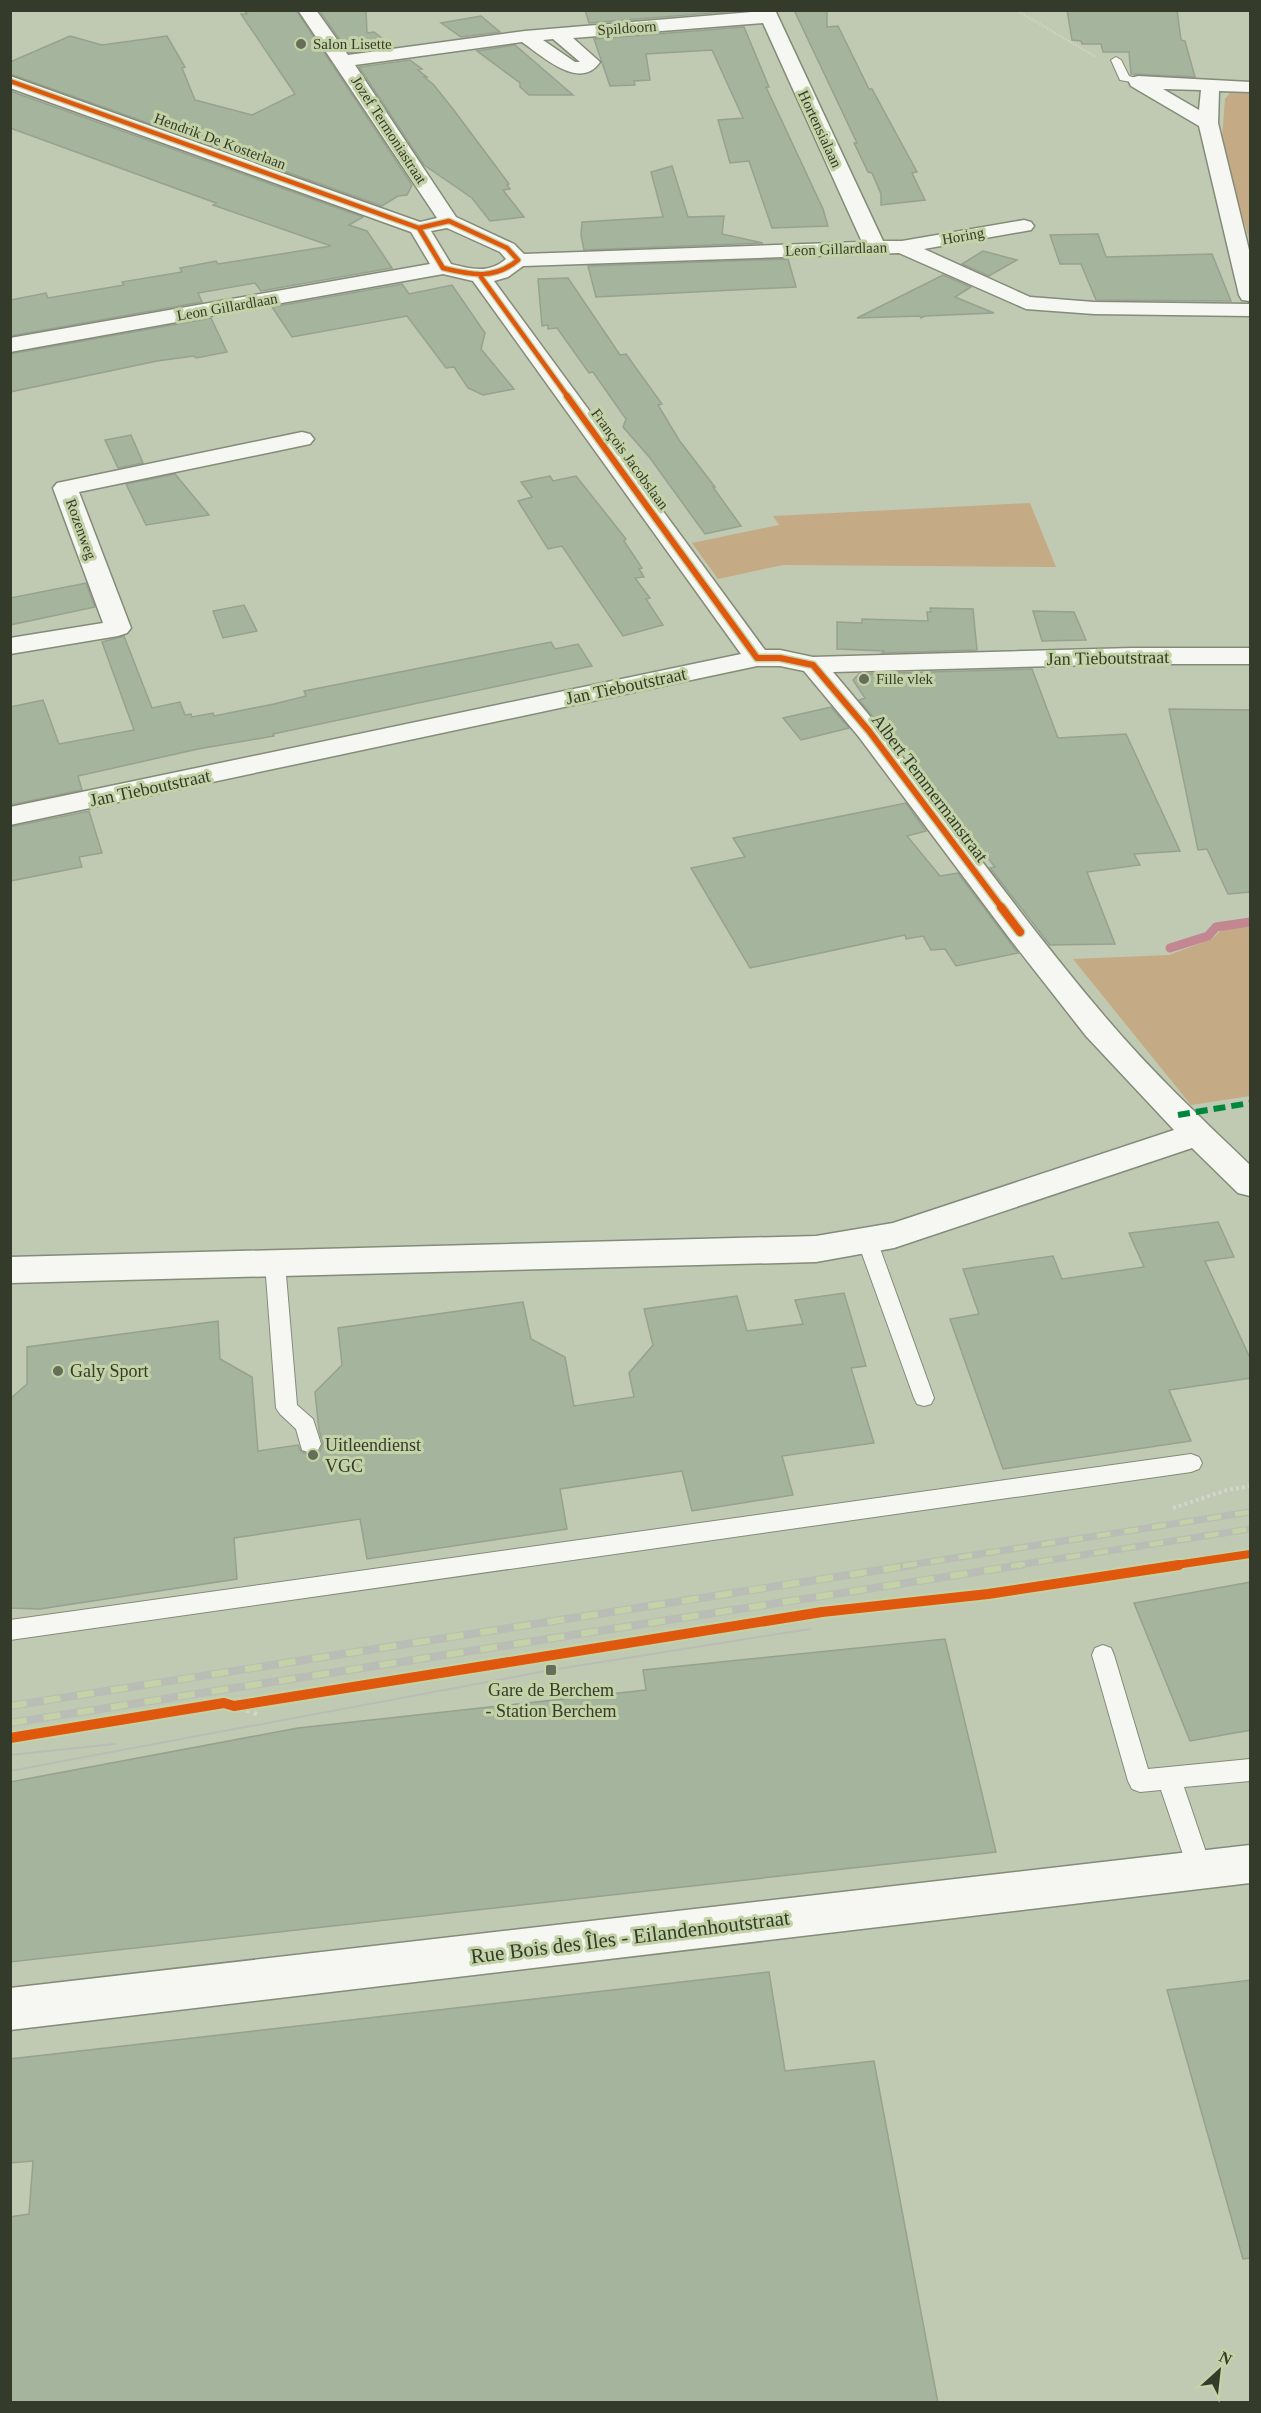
<svg xmlns="http://www.w3.org/2000/svg" width="1261" height="2413" viewBox="0 0 1261 2413" font-family="'Times New Roman',serif">
	<rect width="100%" height="100%" fill="#c0c9b1"/>
	<path fill="#c5ab85" d="M1238,90L1250,91V241L1221,151L1225,99L1230,93Z
		M1030,503L1056,567L783,565L718,579L692,543L779,525L773,516Z
		M1250,925V1096L1191,1105L1073,959L1169,955L1212,939L1221,930Z"/>
	<g fill="none" stroke-linecap="round" stroke-linejoin="round">
		<path stroke="#c38792" stroke-width="9" d="M1170,948L1208,936L1216,927L1250,922"/>
	</g>
	<path fill="#a4b49d" stroke="#97a190" stroke-width="1.5" d="M244,10H296L412,185L407,195L398,196L382,206L10,74V62L70,36L102,45L167,36L185,67L182,68L195,100L252,115L295,94L241,14H247Z
		M319,10H366L367,33L374,32L393,47L349,53Z
		M585,10H736L737,11L589,23Z
		M794,10H827V27L838,26L869,89H872L917,172L912,173L925,200L881,205V194L872,173L868,172L854,143H857Z
		M1067,10H1177L1181,40L1185,41L1195,77L1131,74L1129,52H1103L1101,44H1082L1081,41L1072,40Z
		M481,16L500,32L461,37L441,23Z
		M744,27L769,87H766L823,209L828,226L772,228L749,161L730,163L718,120L743,118L712,50L646,54L650,80L634,81L635,85L610,86L594,39Z
		M515,45L573,95H529L520,87V83L477,51Z
		M410,60L422,69L418,70L427,77H424L433,84L453,109L509,184L507,185L510,189L503,190L524,217L490,221L472,198L424,165L359,67Z
		M10,91L363,217L349,225L367,231L392,268L261,291L255,283L198,293L202,302L10,336V300L46,293L48,298L124,285L122,282L182,272L180,268L216,261L218,264L331,246L213,205L216,203L10,128Z
		M672,166L688,217L724,216L722,234L763,243L584,250L581,235L582,222L663,217L651,172Z
		M1098,234L1106,257L1212,254L1231,301L1096,300L1081,264H1060L1050,235Z
		M983,251L1017,260L989,276L962,264Z
		M788,259L796,287L596,297L588,266Z
		M943,275L971,287L955,297L994,313L925,316L921,318L920,316L857,318Z
		M568,278L620,355L626,354L662,404L658,405L679,440L715,487H713L741,526L705,534L650,458L623,427L626,419L593,372L589,373L557,328L548,329V325L542,326L538,279Z
		M402,284L409,294L452,285L485,333L481,349L514,389L483,395L468,388L454,367L446,368L407,316L292,337L272,307Z
		M211,318L227,352L196,358L194,356L157,361L10,392V354Z
		M131,435L143,463L118,468L105,440Z
		M175,474L209,515L146,525L126,484Z
		M550,476L553,481L576,476L626,539L624,541L642,568L639,569L644,577L635,578L650,598L646,599L663,625L623,636L562,546L548,549L518,501L532,497L521,482Z
		M86,583L95,607L10,625V598Z
		M244,605L257,631L223,638L213,611Z
		M930,608L973,609L977,650L882,653L884,651L837,649V622L862,623V619L928,621L927,612H931Z
		M1033,611L1074,612L1086,640L1042,641Z
		M124,636L152,708L180,702L185,715L191,714L192,717L213,713L214,716L274,704L306,696L304,691L551,642L555,649L578,644L592,666L273,734L274,736L198,749L78,776L82,790L10,805V707L43,700L59,744L134,730L102,642Z
		M1032,669L1058,738L1126,734L1180,851L1134,854L1140,865L1087,872L1115,944L1050,945L990,868L995,867L959,821L955,822L936,797L940,796L882,720L877,722L859,700L865,698L853,680L859,674Z
		M831,707L849,728L801,740L783,718Z
		M1169,709L1251,710V892L1228,894L1207,849L1198,850Z
		M906,803L926,831L907,836L940,876L958,873L1018,953L956,966L945,949L931,950L923,936L906,939L905,935L750,968L691,868L745,857L733,838Z
		M89,811L102,853L79,857L82,867L10,881V827Z
		M1218,1222L1234,1257L1205,1261L1251,1360V1378L1169,1390L1191,1441L1003,1469L950,1319L979,1314L963,1269L1053,1256L1062,1279L1144,1267L1129,1233Z
		M844,1293L866,1366L851,1368L874,1443L782,1456L793,1495L692,1511L682,1471L560,1489L567,1529L367,1559L360,1519L234,1538L237,1579L40,1609L10,1608V1399L27,1384V1347L218,1321L220,1359L252,1377L258,1451L298,1445L301,1452L311,1455L320,1451L323,1443L319,1430L315,1392L342,1365L338,1328L523,1302L531,1339L565,1357L574,1406L634,1397L629,1373L653,1345L644,1309L737,1296L747,1331L803,1324L795,1300Z
		M1251,1582V1730L1190,1741L1134,1603Z
		M945,1639L996,1852L10,1962V1782L298,1728L646,1690L643,1670Z
		M769,1972L785,2071L874,2061L938,2403H10V2217L29,2214L33,2161L10,2163V2059Z
		M1251,1980V2258L1243,2259L1167,1990Z"/>
	<g fill="none" stroke-linecap="round" stroke-linejoin="round">
		<g stroke="#848b78" stroke-width="2">
			<path id="lane" d="M1116,57L1121,60L1129,76L1142,80V84L1120,80L1111,60Z
				M867,1233L874,1235L877,1240L934,1398L931,1404L924,1406L917,1404L914,1398L857,1240L860,1235Z
				M275,1255L282,1258L285,1263L297,1405L313,1419L321,1444L318,1450L310,1453L302,1450L296,1429L280,1414L276,1408L265,1263L268,1258Z
				M1191,1454L1199,1457L1202,1463L1199,1469L1191,1472L10,1640V1620Z
				M1103,1645L1111,1648L1114,1655L1148,1769L1250,1759V1781L1184,1787L1212,1870L1209,1878L1200,1881L1191,1878L1161,1790L1140,1792L1132,1789L1128,1781L1092,1655L1095,1648Z"/>
		</g>
		<g stroke="#848b78" stroke-width="3">
			<path id="street" d="M298,10H316L348,55L525,31L775,10L883,241H902L1024,220L1031,222L1034,226L1031,230L924,249L1030,297L1094,302L1250,304V316L1094,314L1026,309L899,253L523,266L508,277L494,281L765,650H780L813,657L1132,648H1250V664H1132L833,672C929,784 1011,907 1107,1019C1151,1071 1201,1118 1250,1165V1196L1238,1193L1192,1148L894,1248L816,1262L10,1283V1257L816,1236L893,1223L1174,1130L1086,1036L1010,939L859,737L804,671L780,666H757L10,825V807L741,654L473,281L443,274L10,352V338L430,264L411,232L10,88V76L420,222L437,218ZM763,23L862,242L524,254L514,244L456,217L355,65L522,42C541,55 580,92 600,62L573,38ZM553,39L580,62H575L543,40ZM447,228L500,252L506,259C489,274 471,269 451,264L431,231Z
				M1138,76L1250,82V92L1219,91L1218,123L1250,254V301L1242,300L1239,295L1199,126L1131,86L1129,82L1131,78ZM1163,89L1201,90L1199,110Z
				M302,432L310,434L314,439L310,444L79,492L131,628L127,633L118,636L10,654V638L103,623L53,488L57,483Z
				M1250,1845V1883L10,2030V1988Z"/>
		</g>
		<path stroke="#d2d4cd" stroke-width="2" stroke-dasharray="1.5 1.5" stroke-linecap="butt" d="M1016,10L1096,57"/>
		<path stroke="#d2d4cd" stroke-width="4" stroke-dasharray="3 3" stroke-linecap="butt" d="M1173,1508L1227,1490L1250,1486
			M1169,1566L1250,1554"/>
		<path stroke="#d2d4cd" stroke-width="4.5" stroke-dasharray="4 4" stroke-linecap="butt" d="M234,1706L822,1612L988,1594L1179,1565
			M10,1738L224,1703L257,1714"/>
		<use href="#lane" fill="#f6f7f3" fill-rule="evenodd"/>
		<use href="#street" fill="#f6f7f3" fill-rule="evenodd"/>
		<path stroke="#babcb6" stroke-width="2" d="M10,1755L115,1744
			M10,1771L551,1670L810,1629"/>
		<g stroke="#babcb6" stroke-width="7">
			<path id="rail-far1" d="M903,1566L1250,1512
				M1011,1566L1250,1529"/>
		</g>
		<g stroke="#babcb6" stroke-width="8">
			<path id="rail" d="M10,1706L912,1565
				M10,1723L1021,1565"/>
		</g>
		<use href="#rail-far1" stroke="#c4d3a7" stroke-width="4.5" stroke-dasharray="14" stroke-linecap="butt"/>
		<use href="#rail" stroke="#c4d3a7" stroke-width="6" stroke-dasharray="17" stroke-linecap="butt"/>
		<path stroke="#00873e" stroke-width="6" stroke-dasharray="12 6" stroke-linecap="butt" d="M1178,1115L1250,1103"/>
		<g stroke="#c4d3a7" stroke-width="7">
			<path id="cycleway-far3" d="M10,81L419,228
				M449,221L507,248L518,260C494,280 472,275 443,268L419,228Z
				M481,277L568,397"/>
		</g>
		<g stroke="#c4d3a7" stroke-width="9">
			<path id="cycleway-far2" d="M567,396L757,658H780L813,665L869,731L1002,908"/>
		</g>
		<g stroke="#c4d3a7" stroke-width="11">
			<path id="cycleway-far1" d="M1001,907L1020,932
				M1169,1566L1250,1554"/>
		</g>
		<g stroke="#c4d3a7" stroke-width="14">
			<path id="cycleway" d="M10,1738L224,1703L234,1706L822,1612L988,1594L1179,1565"/>
		</g>
		<use href="#cycleway-far3" stroke="#df580e" stroke-width="4.5"/>
		<use href="#cycleway-far2" stroke="#df580e" stroke-width="6"/>
		<use href="#cycleway-far1" stroke="#df580e" stroke-width="8"/>
		<use href="#cycleway" stroke="#df580e" stroke-width="10"/>
	</g>
	<g fill="#666d59" stroke="#c4d3a7" stroke-width="2">
		<circle cx="301" cy="44" r="6"/>
		<circle cx="864" cy="679" r="6"/>
		<circle cx="58" cy="1371" r="6"/>
		<circle cx="313" cy="1455" r="6"/>
		<rect x="545" y="1664" width="12" height="12" rx="3"/>
	</g>
	<g text-anchor="middle" dominant-baseline="central" stroke-width="6" stroke-linejoin="round" paint-order="stroke">
		<g font-size="15" fill="#353b2a" stroke="#c4d3a7">
			<text transform="translate(627 28) rotate(-4)">Spildoorn</text>
			<text transform="translate(820 129) rotate(65)">Hortensialaan</text>
			<text transform="translate(389 130) rotate(57)">Jozef Termoniastraat</text>
			<text transform="translate(220 141) rotate(20)">Hendrik De Kosterlaan</text>
			<text transform="translate(963 236) rotate(-10)">Horing</text>
			<text transform="translate(836 249) rotate(-2)">Leon Gillardlaan</text>
			<text transform="translate(227 307) rotate(-10)">Leon Gillardlaan</text>
			<text transform="translate(630 459) rotate(54)">François Jacobslaan</text>
			<text transform="translate(81 529) rotate(70)">Rozenweg</text>
		</g>
		<g font-size="15" fill="#353b2a" stroke="#c4d3a7" text-anchor="start">
			<text x="313" y="44">Salon Lisette</text>
			<text x="876" y="679">Fille vlek</text>
		</g>
		<g font-size="18" fill="#353b2a" stroke="#c4d3a7">
			<text transform="translate(1108 658) rotate(-1)">Jan Tieboutstraat</text>
			<text transform="translate(626 686) rotate(-12)">Jan Tieboutstraat</text>
			<text transform="translate(150 788) rotate(-12)">Jan Tieboutstraat</text>
			<text transform="translate(930 788) rotate(53)">Albert Temmermanstraat</text>
		</g>
		<g font-size="18" fill="#353b2a" stroke="#c4d3a7" text-anchor="start">
			<text x="70" y="1371">Galy Sport</text>
			<text x="325" y="1445">Uitleendienst<tspan x="325" dy="21">VGC</tspan></text>
			<text x="551" y="1690" text-anchor="middle">Gare de Berchem<tspan x="551" dy="21">- Station Berchem</tspan></text>
		</g>
		<g font-size="21" fill="#353b2a" stroke="#c4d3a7">
			<text transform="translate(630 1937) rotate(-7)">Rue Bois des Îles - Eilandenhoutstraat</text>
		</g>
	</g>
	<rect width="1261" height="2413" fill="none" stroke="#353b2a" stroke-width="24"/>
	<g transform="translate(1219 2371) rotate(27)" stroke="#c4d3a7" stroke-width="4.5" paint-order="stroke">
	<path d="M0-4.5L10 22L0 15L-10 22Z" fill="#353b2a"/>
	<text y="-9" font-size="16" font-weight="bold" text-anchor="middle" fill="#353b2a">N</text>
	</g>
</svg>
